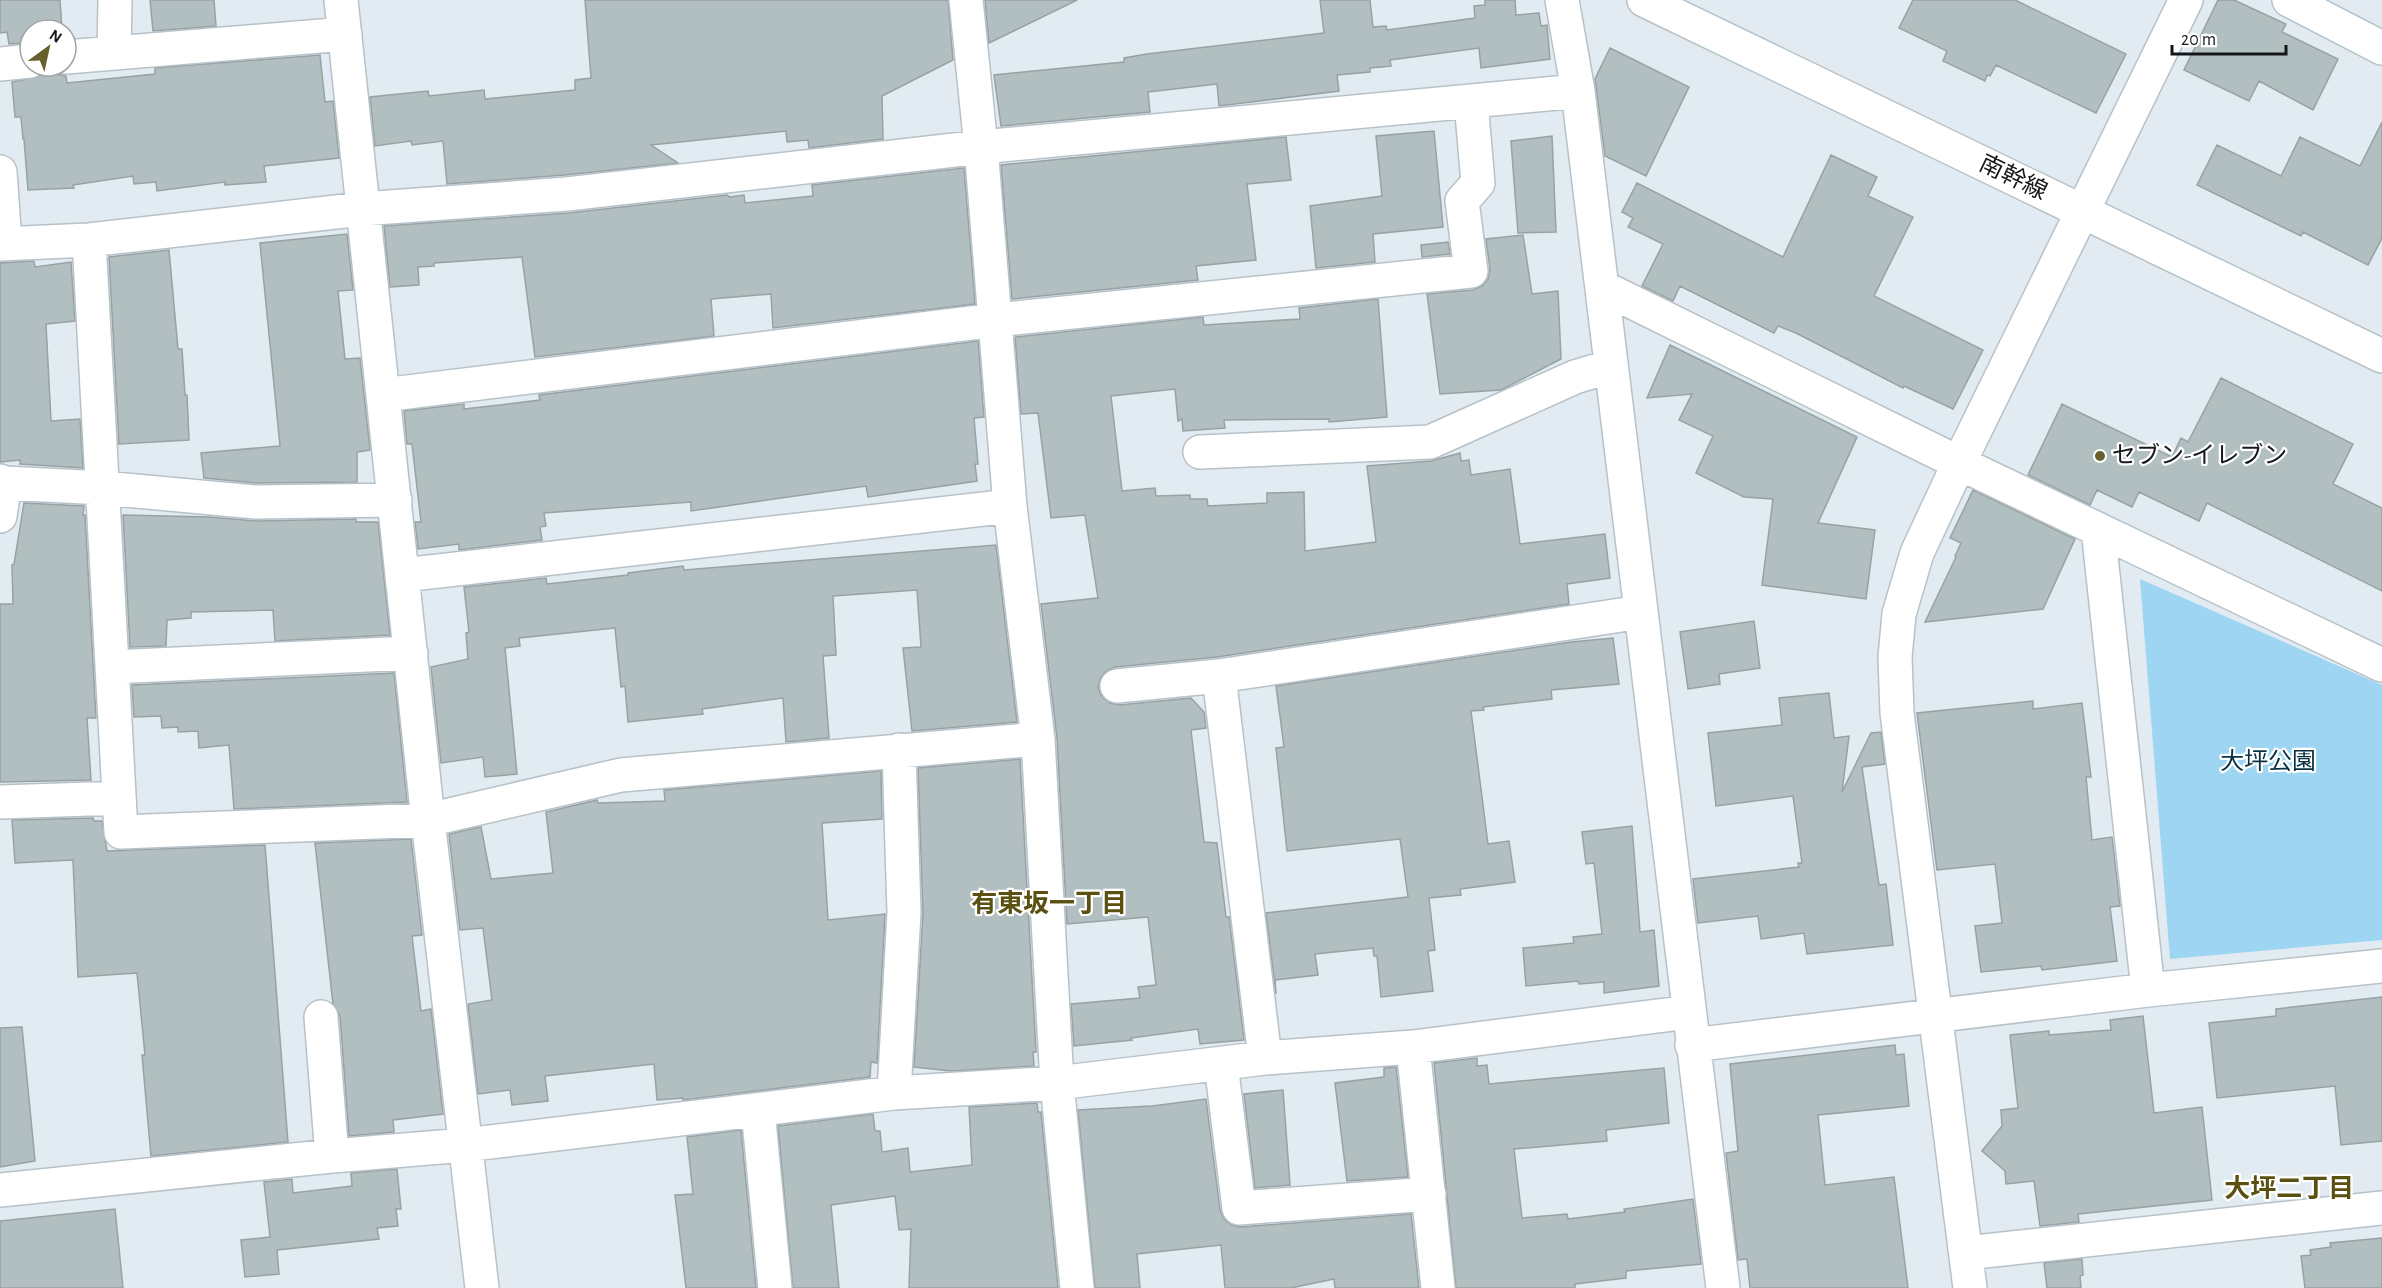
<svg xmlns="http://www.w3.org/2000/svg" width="2382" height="1288" viewBox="0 0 2382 1288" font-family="'Alegreya Sans','Noto Sans JP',sans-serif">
	<rect width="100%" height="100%" fill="#e1ebf1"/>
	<path fill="#9ed5f3" d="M2140,579L2382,685V940L2170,959Z"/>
	<path fill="#b2bfc0" stroke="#96a2a3" stroke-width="1.5" d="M0,0H60L62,30H30V43L9,44L7,32L0,33Z
		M150,0H214L216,26L153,31Z
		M585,0H948L953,60L882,96L883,139L809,148L808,140L787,142L786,131L651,145L678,163L565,175L447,184L443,141L412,145L411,141L375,146L370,97L428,91L429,96L484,90L485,99L575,90V80L591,78Z
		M985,0H1077L989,43Z
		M1320,0H1370L1373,27L1386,26L1387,30L1475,18L1474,6L1485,5V0H1515L1516,15L1539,13L1541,26L1547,25L1550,59L1481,68L1479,48L1390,60L1391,66L1370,68V72L1337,75L1339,91L1219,106L1217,84L1148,92L1150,112L1001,126L994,75L1124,62V58L1147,54L1324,33Z
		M1913,0H2015L2126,54L2096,113L1996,65L1990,76L1987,75L1985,81L1943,61L1947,51L1899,28Z
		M2218,0H2234L2286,24L2282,32L2338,59L2313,110L2259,81L2249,101L2184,70Z
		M1610,48L1689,87L1646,176L1605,156L1595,79Z
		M320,55L325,102L333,101L339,158L264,166L266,182L225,185V182L157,191L156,182L134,184L133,176L73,185L74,188L28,190L24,139H23L21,117H15L12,82L40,76L48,66L57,74L66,76L67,83L155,74V68Z
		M2382,122V238L2368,265L2303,232L2301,236L2197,185L2217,145L2281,176L2300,137L2360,166Z
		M1434,131L1443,227L1373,234L1375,262L1316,268L1310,206L1382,196L1376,136Z
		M1552,136L1556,232L1518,233L1511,141Z
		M1286,137L1291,180L1247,184L1256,260L1196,266L1198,280L1012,299L1001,165Z
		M1831,155L1877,177L1868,196L1913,217L1874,296L1983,350L1953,409L1904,386L1903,388L1796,333L1778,326L1774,333L1680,286L1673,301L1642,286L1663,244L1628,227L1633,218L1622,212L1637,183L1783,257Z
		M964,168L975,304L773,328L771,294L711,299L714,336L535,357L522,257L434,263V266L418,267L419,285L390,287L384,226L569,213L727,195L730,197L744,195L745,203L813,196L812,185Z
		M347,234L353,290L338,291L345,359L360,358L370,450L357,452V482L257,483L204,478L201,453L280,446L260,243Z
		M1523,235L1532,294L1558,291L1561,359L1501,390L1440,394L1427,294L1473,290L1482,286L1488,279L1490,269L1486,239Z
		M1448,242L1450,254L1422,257L1421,245Z
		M169,250L178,349H182L185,395H187L189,440L119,444L109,257Z
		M34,261L35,267L71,262L75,321L46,324L51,421L80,419L83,468L20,464V460L0,462V263Z
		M1378,299L1387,417L1329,422V419L1224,420L1225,428L1183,431L1182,419L1178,421L1175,389L1111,396L1122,491L1155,488L1156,496L1190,495V499H1207L1208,506L1267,503V493L1304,492L1305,551L1376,542L1367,466L1431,461L1460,453L1461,461L1469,460L1471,475L1510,469L1520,544L1605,534L1610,578L1567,584L1569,604L1217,657L1115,667L1106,671L1100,679L1098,688L1102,697L1110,703L1119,705L1191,698L1204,712L1206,728L1191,730L1204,842L1217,843L1226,917H1229L1244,1040L1200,1044L1198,1029L1131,1038L1132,1040L1074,1046L1071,1004L1140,998L1138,987L1156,985L1148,917L1067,924L1057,738L1041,604L1098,598L1085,515L1051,518L1038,413L1021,414L1015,337L1203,317L1204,325L1300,319L1299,308Z
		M978,341L984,417L974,418L978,464H975L977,481L868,497L866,486L691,511V502L544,513L546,526L540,527L542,540L459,550V544L418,549L415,522H421L412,444H407L404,411L464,404V409L500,405L540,400L539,395Z
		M1670,345L1857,437L1818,523L1875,530L1866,599L1762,585L1773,499L1744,497L1696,473L1713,436L1679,420L1692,394L1647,398Z
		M2221,378L2353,444L2333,484L2382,508V591L2207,503L2199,521L2139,492L2132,507L2097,490L2090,505L2028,475L2062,404L2172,457L2181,438L2188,442Z
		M1973,490L2075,539L2043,609L1925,622L1956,557L1955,556L1961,543L1950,538Z
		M24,503L84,506L83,515H85L96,718H87L91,780L0,782V604H13L12,565L14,564Z
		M123,515L209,517L256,521L356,519V522H378L390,635L275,641L273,610L191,612V618L167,620L166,646L130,647Z
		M996,545L1017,722L912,731L903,648L921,647L917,590L833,596L836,655L823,656L829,738L786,742L783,698L702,709L703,714L628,722L625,686L621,687L615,628L519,638L520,646L505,648L517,774L485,777L483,757L441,763L431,667L468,659L466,633L469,632L464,587L546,578L547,584L628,575V573L683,566L684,570Z
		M1754,621L1760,668L1719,674L1720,684L1688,689L1680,632Z
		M1613,638L1619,684L1551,690L1552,699L1483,707L1484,710L1471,711L1488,844L1509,841L1515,882L1460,889L1461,895L1429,898L1435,950L1428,951L1433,991L1381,997L1377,956H1374L1373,948L1315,954L1318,975L1275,980L1276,994L1266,913L1408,897L1400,839L1287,851L1276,748L1284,747L1276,686L1571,642Z
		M394,673L407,802L234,809L229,745L199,748L198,731L178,732V727L162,728L161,716L134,717L132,685Z
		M1829,693L1834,738L1849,736L1842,792L1871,733L1881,732L1885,764L1862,767L1879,885L1886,884L1893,945L1807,954L1804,933L1761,939L1758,916L1698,923L1693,879L1799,867L1798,863H1802L1793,796L1716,806L1708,733L1782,725L1779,698Z
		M2033,701V709L2082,703L2091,777H2086L2092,840L2112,837L2120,906L2110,907L2117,961L2042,970L2041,966L1981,972L1975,926L2002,923L1995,864L1937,870L1917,713Z
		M1020,759L1036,1052H1033L1034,1066L951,1071L914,1067L923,913L918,768Z
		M881,771L882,819L822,823L828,920L885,914L877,1063L871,1062L870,1077L683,1100V1098L657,1100L654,1064L545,1076L548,1101L512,1105L510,1090L478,1094L468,1004L492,1000L483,928L460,930L449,834L481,827L491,879L553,873L546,812L597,800L598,803L665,801L664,790Z
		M93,818L94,821H102L107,851L265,845L288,1142L151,1156L142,1055H145L137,973L78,977L73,860L15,863L12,820Z
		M1632,826L1640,932L1654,930L1659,986L1604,993V982L1579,984L1578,981L1526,986L1523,948L1574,943L1573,937L1602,934L1594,863L1586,864L1582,832Z
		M411,839L422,935L412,936L421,1011L431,1009L443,1114L393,1120L394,1132L349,1136L340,1016L333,1004L315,843Z
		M2382,997V1141L2341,1145L2335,1086L2217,1098L2209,1023L2276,1016V1009Z
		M2143,1016L2154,1113L2202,1107L2212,1200L2078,1214L2079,1222L2040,1226L2034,1181L2006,1184L2005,1171L1982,1151L2002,1126L2001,1110L2018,1108L2010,1035L2049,1031V1035L2111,1030L2110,1020Z
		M22,1027L35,1161L0,1167V1028Z
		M1895,1045L1896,1055L1904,1054L1909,1106L1818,1115L1825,1185L1894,1177L1908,1288H1750L1747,1259L1738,1260L1726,1153L1738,1151L1730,1064Z
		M1477,1058V1066L1487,1065L1489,1084L1664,1068L1669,1123L1606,1130L1607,1141L1514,1149L1522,1218L1567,1214L1568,1219L1625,1212L1624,1209L1693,1199L1701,1264L1626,1271V1278L1575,1284V1288H1456L1434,1063Z
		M1396,1067L1408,1177L1347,1181L1335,1083L1384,1077V1068Z
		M1283,1090L1290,1185L1255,1188L1244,1094Z
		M1206,1099L1220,1210L1224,1219L1232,1225L1240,1227L1411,1214L1419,1288H1335L1334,1279L1291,1288H1225L1221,1245L1137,1254L1140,1288H1095L1078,1110L1152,1106Z
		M1037,1103L1038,1112H1041L1058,1288H909L911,1229L899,1230L895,1196L831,1205L839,1288H793L778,1126L873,1114L875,1131H880L882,1152L908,1148L910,1172L972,1165L969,1107Z
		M741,1130L756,1288H686L675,1195L693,1194L687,1137Z
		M397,1169L401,1209H396L398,1226L377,1228L379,1239L277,1250L279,1274L245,1277L241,1240L270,1237L264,1182L292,1179L293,1193L352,1186L351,1173Z
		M115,1209L123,1288H0V1221Z
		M2382,1238V1288H2305L2301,1256L2311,1255L2310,1250L2331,1247L2330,1243Z
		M2082,1259L2083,1275L2080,1276L2081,1288H2047L2044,1263Z"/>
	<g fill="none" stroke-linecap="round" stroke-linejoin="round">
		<g stroke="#b7c2c8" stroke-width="36">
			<path id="minor" d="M341,0L428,820L482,1288
				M966,0L981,147L1010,506L1038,739L1057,1083L1077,1288
				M2289,0L2382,48
				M114,52L115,0
				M66,57L345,34
				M0,64L30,61
				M1578,91L1723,1288
				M0,172L5,243
				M89,240L121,832L428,820L621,775L1038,739
				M0,244L89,240L362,209L567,194L981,147L1578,91L1562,0
				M1602,287L1959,463L2382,665
				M383,395L996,320L1471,271L1462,201L1478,183L1471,102
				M1200,452L1430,442L1575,377L1611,366
				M0,481L5,483L103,488L256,502L395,500
				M0,516L5,483
				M2098,529L2148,990
				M403,575L1010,506
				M112,667L411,653
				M1219,676L1265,1058
				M1117,686L1219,676L1641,612
				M0,802L119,798
				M321,1017L332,1156
				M1692,1045L2148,990L2382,966
				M1413,1047L1438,1288
				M1221,1064L1239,1208L1429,1194
				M894,1093L904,912L899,750
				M758,1110L775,1288
				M0,1190L332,1156L465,1145L894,1093L1057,1083L1265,1058L1413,1047L1689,1012
				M1966,1253L2382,1208
				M1970,1288L1897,713L1895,657L1899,614L1917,553L1959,463L2186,0"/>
		</g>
		<g stroke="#b7c2c8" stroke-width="36">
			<path id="secondary" d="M1644,0L2382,356"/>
		</g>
		<use href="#minor" stroke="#fff" stroke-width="33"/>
		<use href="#secondary" stroke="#fff" stroke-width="33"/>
	</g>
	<circle fill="#675f2c" stroke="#fff" stroke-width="2" cx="2100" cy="456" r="6"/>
	<g text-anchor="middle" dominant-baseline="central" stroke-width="4.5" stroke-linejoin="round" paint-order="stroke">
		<g font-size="24" fill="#15181b" stroke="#fff">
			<text transform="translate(2013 178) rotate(26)">南幹線</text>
		</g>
		<g font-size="24" fill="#15181b" stroke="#fff" text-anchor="start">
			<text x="2112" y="456">セブン-イレブン</text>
		</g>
		<g font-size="24" fill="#083042" stroke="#fff">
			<text x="2268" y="762">大坪公園</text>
		</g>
		<g font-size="26" font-weight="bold" fill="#5a5012" stroke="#fff">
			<text x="1049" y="904">有東坂一丁目</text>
			<text x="2289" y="1189">大坪二丁目</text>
		</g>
	</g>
	<g transform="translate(48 48) rotate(33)"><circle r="28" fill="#ffffff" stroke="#a1a3a4" stroke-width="1.5"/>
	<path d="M0-4.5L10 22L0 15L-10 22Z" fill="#675f2c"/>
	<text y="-9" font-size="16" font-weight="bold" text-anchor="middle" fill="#15181b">N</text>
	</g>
	<path d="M2172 45v9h114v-9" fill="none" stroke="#15181b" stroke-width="3"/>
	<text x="2181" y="45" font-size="18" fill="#15181b" stroke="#ffffff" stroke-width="4.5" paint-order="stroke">20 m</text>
</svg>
